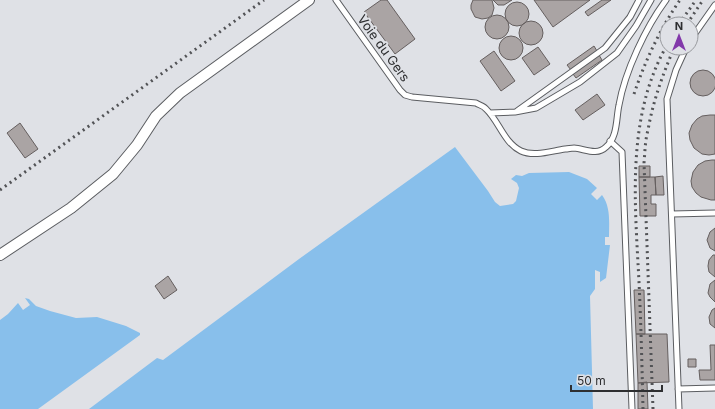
<svg xmlns="http://www.w3.org/2000/svg" width="715" height="409" viewBox="0 0 715 409" font-family="Inter,sans-serif">
	<rect width="100%" height="100%" fill="#dfe1e6"/>
	<path fill="#88bfeb" d="M455,147L488,191L495,202L500,206L513,204L516,201L519,188L517,183L511,179L516,175L522,176L529,173L569,172L587,179L597,188L591,194L597,200L602,195C611,207 609,223 609,237H605V245H610L606,278L600,282V272L595,270V289L590,296L593,409H89L157,358L163,360L299,259Z
		M25,298L29,299L36,306L50,311L76,318L97,317L126,326L140,333V335L38,409H0V320L8,314L18,303L23,310L30,305Z"/>
	<path fill="#aaa4a4" stroke="#655f5f" d="M381,0H387L415,39L395,54L364,12Z
		M473,0H492L494,8L492,15L488,18L482,19L475,17L471,9V5Z
		M493,0H512L504,5H498Z
		M534,0H590L553,27Z
		M602,0H611L588,16L585,12Z
		M505 14a12 12 0 1 1 24 0a12 12 0 1 1-24 0Z
		M485 27a12 12 0 1 1 24 0a12 12 0 1 1-24 0Z
		M519 33a12 12 0 1 1 24 0a12 12 0 1 1-24 0Z
		M499 48a12 12 0 1 1 24 0a12 12 0 1 1-24 0Z
		M594,46L597,51L571,70L567,65Z
		M538,47L550,64L534,75L522,58Z
		M494,51L515,81L501,91L480,61Z
		M599,55L602,60L576,78L573,74Z
		M690 83a13 13 0 1 1 26 0a13 13 0 1 1-26 0Z
		M597,94L605,105L583,120L575,110Z
		M710,115H715V154L709,155L702,154L694,148L690,140L689,133L692,125L697,119L702,116Z
		M20,123L38,149L25,158L7,133Z
		M712,160H715V200H711L701,197L696,193L692,187L691,181L693,172L698,165L705,161Z
		M639,166H650V177H639Z
		M663,176L664,195H656L655,177Z
		M639,177H655L656,195H651V204H656V216H640Z
		M715,228V251L710,248L707,240L710,232Z
		M713,255H715V277L709,272L708,266L709,260Z
		M168,276L177,290L164,299L155,286Z
		M715,280V302L710,297L708,293L710,284Z
		M634,290H644L645,334H636Z
		M715,308V328L710,324L709,317L712,310Z
		M636,334H667L669,382L638,383Z
		M710,345H715V380H700L699,370H711Z
		M688,359H696V367H688Z
		M647,382L648,409H638V383Z"/>
	<g fill="none" stroke-linecap="round" stroke-linejoin="round">
		<g stroke="#5b5d61" stroke-width="7">
			<path id="service" d="M336,0L400,90L405,95L412,97L476,103C479,105 484,106 486,109C499,121 504,143 521,151C534,157 551,151 565,149C568,149 571,148 574,148C585,149 597,156 606,147C618,137 616,118 619,105C625,71 646,27 666,0
				M691,39L715,5
				M517,111L605,48L630,17L639,0
				M490,113L515,112L536,108L580,82L617,53L636,26L651,0
				M610,141L622,152L632,409
				M672,214L715,213
				M678,389L715,388
				M679,409L667,99L676,70L686,48"/>
		</g>
		<g stroke="#5b5d61" stroke-width="12">
			<path id="minor" d="M0,255L71,208L113,174L137,145L156,116L180,93L309,0"/>
		</g>
		<use href="#service" stroke="#fff" stroke-width="5"/>
		<use href="#minor" stroke="#fff" stroke-width="10"/>
		<path stroke="#525356" stroke-width="3" stroke-dasharray="2 4" stroke-linecap="butt" d="M679,24L696,0
			M687,24L703,0
			M634,94C645,61 660,29 680,0
			M0,190L264,0
			M643,409C642,367 641,324 639,282C635,202 626,117 667,45
			M653,409L644,163C645,152 645,141 648,130C653,101 663,74 674,48"/>
	</g>
	<g text-anchor="middle" dominant-baseline="central" stroke-width="3.5" stroke-linejoin="round" paint-order="stroke">
		<g font-size="13" fill="#2e2f31" stroke="#dfe1e6">
			<text transform="translate(384 48) rotate(54)">Voie du Gers</text>
		</g>
	</g>
	<g transform="translate(679 36)"><circle r="19" fill="#dfe1e6" stroke="#989a9e"/>
	<path d="M0-3L7 15L0 10L-7 15Z" fill="#8238aa"/>
	<text y="-6" font-size="11" font-weight="bold" text-anchor="middle" fill="#2e2f31">N</text>
	</g>
	<path d="M571 385v6h91v-6" fill="none" stroke="#2e2f31" stroke-width="2"/>
	<text x="577" y="385" font-size="12" fill="#2e2f31" stroke="#dfe1e6" stroke-width="3" paint-order="stroke">50 m</text>
</svg>
